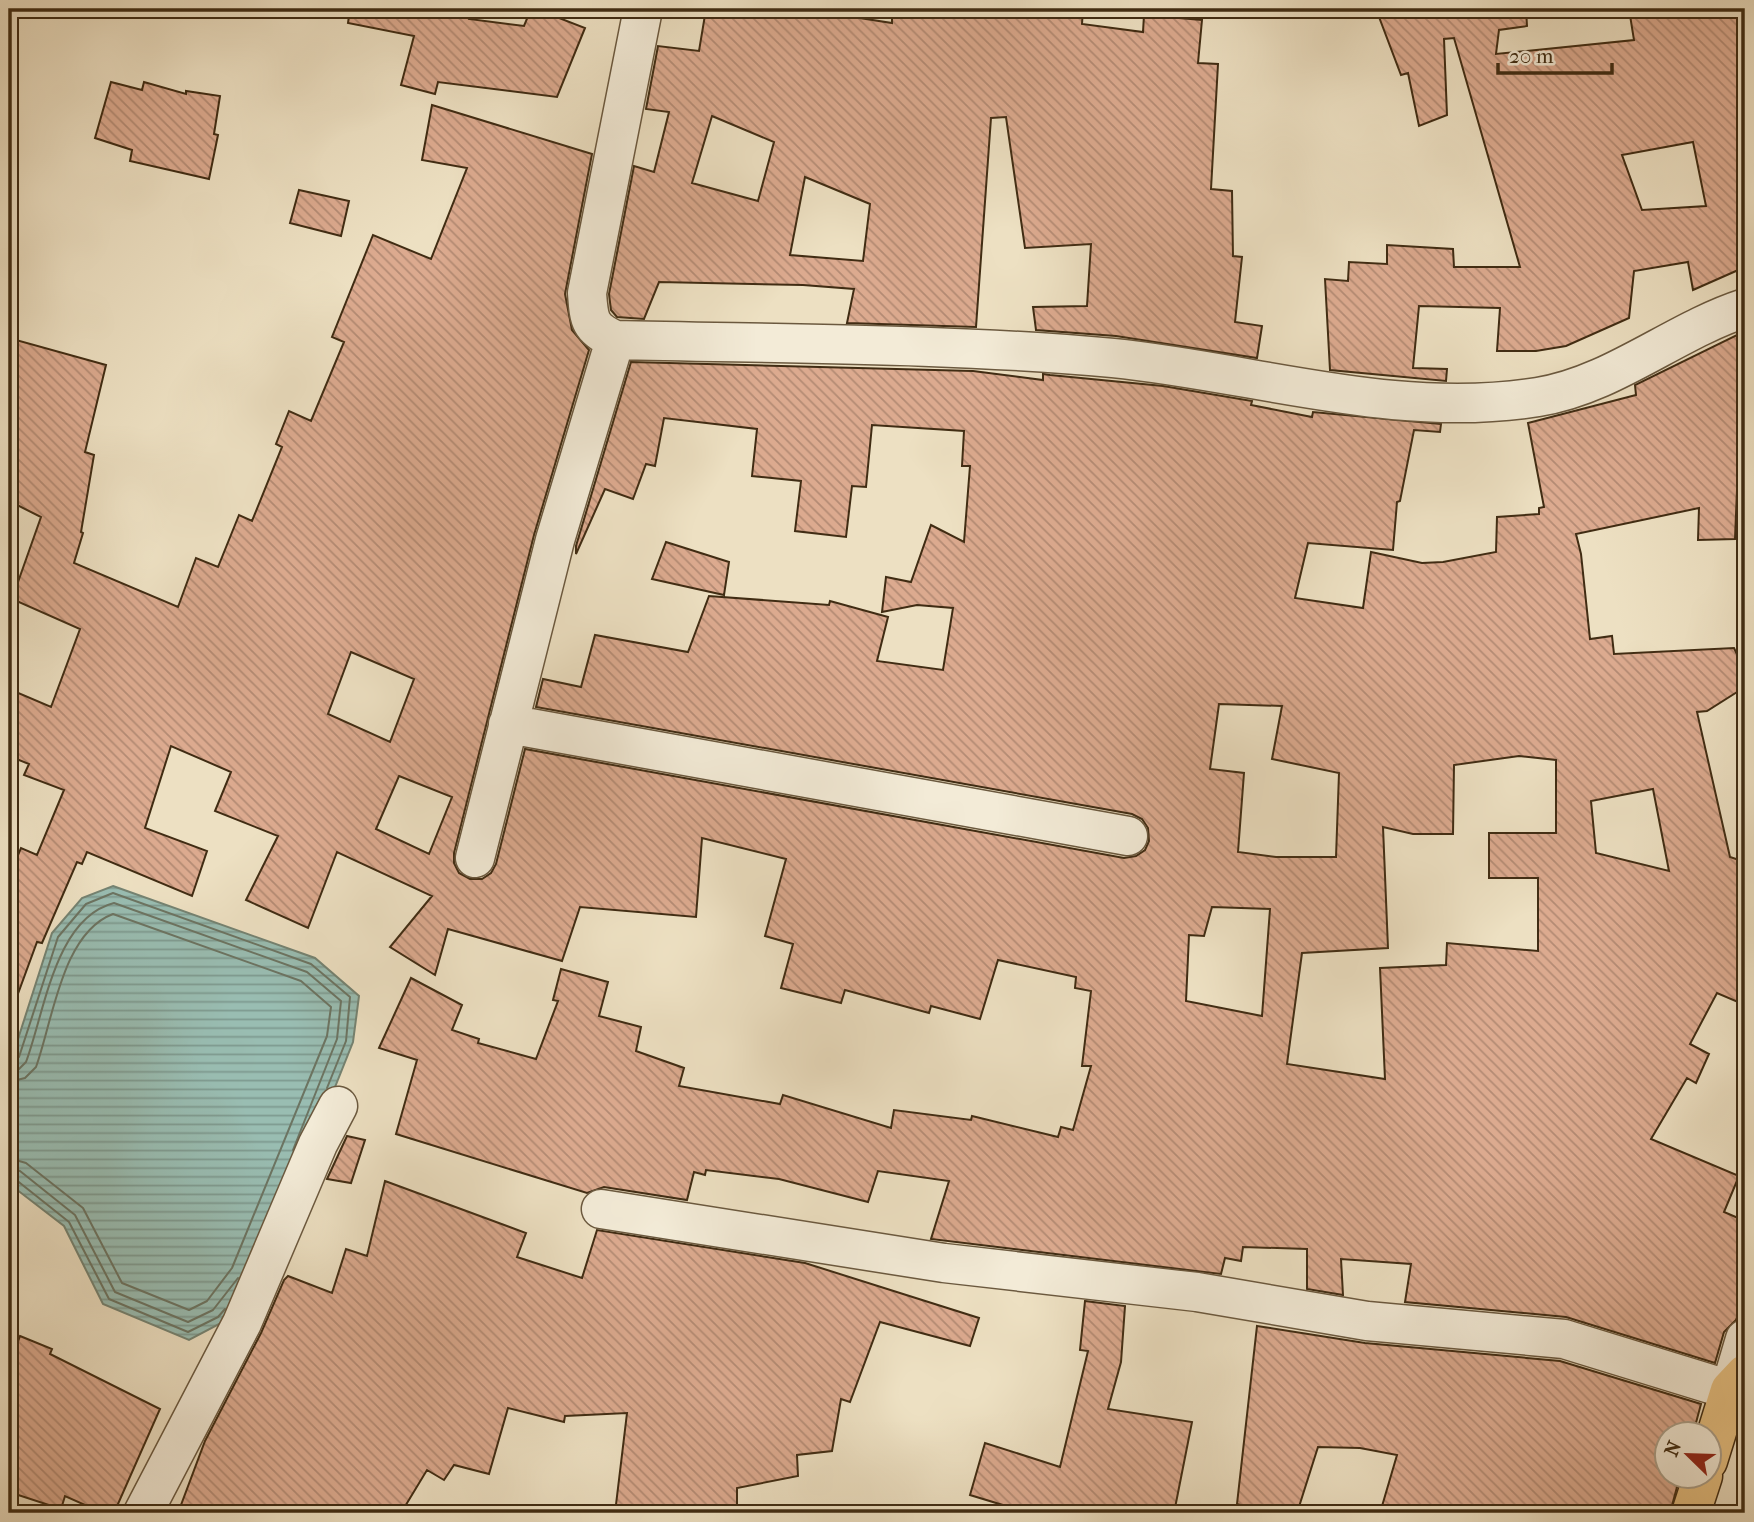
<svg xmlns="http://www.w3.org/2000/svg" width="1754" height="1522" viewBox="0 0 1754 1522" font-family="'IM FELL French Canon',serif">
	<defs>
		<pattern id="water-rules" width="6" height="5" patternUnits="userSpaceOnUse" patternTransform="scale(1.75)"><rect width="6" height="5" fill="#99bdb2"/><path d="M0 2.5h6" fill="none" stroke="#7e9a90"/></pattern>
		<pattern id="building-back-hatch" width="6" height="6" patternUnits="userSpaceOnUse" patternTransform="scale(1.75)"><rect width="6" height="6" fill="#dcaa8f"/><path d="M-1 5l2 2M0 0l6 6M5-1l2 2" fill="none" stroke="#b48b74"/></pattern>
	</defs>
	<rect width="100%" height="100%" fill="#ede0c2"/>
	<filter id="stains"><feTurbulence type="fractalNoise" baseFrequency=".00286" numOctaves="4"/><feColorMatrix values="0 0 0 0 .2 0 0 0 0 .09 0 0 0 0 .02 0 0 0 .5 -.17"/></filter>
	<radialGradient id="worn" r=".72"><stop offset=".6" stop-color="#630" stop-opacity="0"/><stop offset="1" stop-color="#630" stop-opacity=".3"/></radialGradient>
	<path fill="url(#water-rules)" stroke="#758372" stroke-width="2" d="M113,886L315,958L359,996L353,1042L285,1212L223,1322L189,1340L103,1304L64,1226L12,1186L9,1178V1067L52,933L82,898Z"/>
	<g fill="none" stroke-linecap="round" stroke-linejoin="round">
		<path stroke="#6c7462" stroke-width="2" d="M9,1063L19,1057L58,937L86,904L113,893L311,964L350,997L346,1041L327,1088
			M9,1071L19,1069L26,1062C45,1011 55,918 114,903L307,972L341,1001L337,1039L293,1150
			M9,1082L25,1078L36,1067C53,1020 62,933 113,914L301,981L331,1007L327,1036L232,1268L207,1301L189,1310L122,1283L83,1208L26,1163L9,1158
			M9,1168L20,1171L75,1215L115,1292L188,1322L213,1310L238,1278
			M9,1177L15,1179L69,1222L109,1299L188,1332L218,1317L225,1309"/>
	</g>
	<path fill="url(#building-back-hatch)" stroke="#402c13" stroke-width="2" fill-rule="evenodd" d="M350,9H471L469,19L524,26L531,9H536L585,28L557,97L438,82L435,94L401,85L414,36L348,23Z
		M706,9H802L892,23V9H1083L1082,24L1143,32L1144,15L1202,20L1198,63L1218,64L1211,189L1232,191L1233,256L1242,257L1235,322L1262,326L1257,358L1116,336L1036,330L1033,307L1087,306L1091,244L1025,248L1006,117L991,118L976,327L847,323L854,289L803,285L659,282L644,319L617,317L611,310L609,294L634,166L654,172L669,112L646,109L658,46L699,51ZM712,116L774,142L758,201L692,183ZM805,177L870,204L863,261L790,255Z
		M1376,9H1526L1527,26L1499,30L1496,54L1634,40L1629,9H1745V267L1693,290L1688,262L1634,271L1629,318L1566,346L1536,351H1497L1500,308L1419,306L1413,368L1447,369L1446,381L1330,370L1325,279L1348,281L1349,262L1387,264V245L1453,249L1454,267H1520L1454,38L1444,39L1447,115L1419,126L1408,73L1401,75ZM1693,142L1706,206L1642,210L1622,155Z
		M111,82L142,90L144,82L186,94V91L220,96L214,134L218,135L209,179L130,161L132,150L95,138Z
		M432,105L592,154L565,294L572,330L589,350L534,535L454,853V863L459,873L470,879H482L491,873L496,864L525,749L1124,858L1136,856L1145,850L1149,841L1148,828L1142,819L1132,814L536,707L543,679L581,687L595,635L688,652L709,596L829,605L830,601L888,617L877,661L943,670L953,608L917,605L882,612L886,577L911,582L931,525L964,542L970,466H962L964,431L872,425L866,487L852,486L846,537L795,531L801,481L752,476L757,429L664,418L655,466L646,464L633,499L605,489L576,554V546L631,362L973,371L1043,380V374L1050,375L1163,386L1252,401L1251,405L1312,417L1313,412L1441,424L1440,432L1414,430L1400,501L1397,502L1393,550L1308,543L1295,598L1363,608L1371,552L1422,563L1443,562L1496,552L1497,517L1539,514V508L1544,507L1528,423L1636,395L1635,385L1745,331V465L1738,466L1735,539L1698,540L1699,508L1576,534L1581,554L1590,639L1612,636L1614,654L1734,648L1745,671V687L1707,711L1697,712L1730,857L1745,862V1005L1717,993L1690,1044L1709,1054L1696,1083L1687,1078L1651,1139L1739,1176L1724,1212L1745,1221V1298L1736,1320L1724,1332L1715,1363L1566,1317L1405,1302L1411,1264L1341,1259L1343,1295L1307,1289V1249L1243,1247L1241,1261L1225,1258L1221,1274L931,1239L949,1181L878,1171L868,1202L779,1179L706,1170L705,1175L694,1172L687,1200L604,1187L587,1193L396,1134L417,1060L379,1048L411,978L462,1005L452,1030L479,1039L478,1043L536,1059L558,1001L553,1000L561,969L608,982L599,1016L641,1027L636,1051L684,1068L679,1086L780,1104L783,1095L891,1128L894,1110L971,1120L972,1116L1058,1137L1061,1127L1073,1130L1091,1066H1082L1091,991L1075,988L1076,977L998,960L980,1019L931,1006L929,1013L845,990L841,1003L781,988L793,944L765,936L786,859L702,838L696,917L580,907L562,961L448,929L435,975L390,947L432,896L337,852L308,928L246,900L278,836L215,811L231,772L171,746L145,828L207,851L192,896L87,852L82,864L77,862L42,943L37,942L12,1010L9,1009V876L21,848L37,855L64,790L24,775L29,764L9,756V689L51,707L80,629L12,599L41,517L9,501V338L106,365L85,452L94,455L81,532L83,533L74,563L178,607L196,558L218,567L239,515L252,521L282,447L276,444L289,411L311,421L344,342L332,337L373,235L431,259L467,168L422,160ZM351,652L414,679L390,742L328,714ZM1219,704L1282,706L1272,759L1339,773L1336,857H1276L1238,852L1244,773L1210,769ZM1519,756L1556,760V833H1489V878H1538V951L1447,943L1446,965L1380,968L1385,1079L1287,1064L1302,953L1388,948L1383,827L1413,834H1453L1454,765ZM399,776L452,797L429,854L376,829ZM1653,789L1669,871L1596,853L1591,801ZM1212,907L1270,909L1262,1016L1186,1001L1189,935L1204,936Z
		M299,190L349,201L341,236L290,223Z
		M666,542L729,562L724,595L652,579Z
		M347,1136L365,1140L351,1183L327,1179Z
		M385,1181L526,1233L517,1257L582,1278L597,1230L805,1263L979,1318L970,1346L880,1322L850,1402L841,1399L832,1451L797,1455L798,1476L737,1488V1511L708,1509L707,1513H695L658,1506L657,1513H615L627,1413L565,1416L564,1422L508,1408L489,1474L454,1465L444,1480L427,1470L401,1513H178L205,1441L261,1333L284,1280L288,1276L332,1293L346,1249L367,1256Z
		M1085,1301L1125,1306L1121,1362L1108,1409L1192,1422L1174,1513H1029L970,1495L985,1443L1060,1467L1088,1351L1080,1350Z
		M1257,1326L1365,1343L1560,1361L1701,1404L1693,1434H1667V1476H1680L1670,1513H1380L1397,1455L1360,1448L1318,1447L1297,1513H1268L1237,1504Z
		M20,1336L52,1349L50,1354L160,1409L114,1513H103L65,1496L61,1509L9,1492V1343L16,1347Z"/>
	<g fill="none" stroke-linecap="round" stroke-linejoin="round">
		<g stroke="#6b593f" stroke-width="41">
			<path id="minor" d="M615,340C589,328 589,320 587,293L643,9
				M508,724L1128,836
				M475,858L555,540L615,340C781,344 948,343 1113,358C1254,372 1395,420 1538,397C1613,385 1674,331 1745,308
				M601,1209L944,1263L1197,1292L1367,1321L1564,1339L1730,1390L1745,1339
				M143,1513L242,1323L318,1144L338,1106"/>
		</g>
		<g stroke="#402c13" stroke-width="41">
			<path id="major" d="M1708,1461L1730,1390L1745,1374
				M1691,1513L1703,1476"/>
		</g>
		<use href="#minor" stroke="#f3ebd7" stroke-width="38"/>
		<use href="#major" stroke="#e6c081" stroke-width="38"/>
	</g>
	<rect width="1754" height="1522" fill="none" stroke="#ede0c2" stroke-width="35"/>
	<rect x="10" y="10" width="1733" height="1501" fill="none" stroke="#402c13" stroke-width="3.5"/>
	<rect x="18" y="18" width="1719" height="1487" fill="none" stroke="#402c13" stroke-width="2"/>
	<g transform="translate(1688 1455) rotate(293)"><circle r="33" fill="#f3ebd7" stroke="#ab9f89" stroke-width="2"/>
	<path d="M0-5L12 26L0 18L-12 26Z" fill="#8f2418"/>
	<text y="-10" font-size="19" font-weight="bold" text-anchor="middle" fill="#402c13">N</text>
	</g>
	<path d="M1498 63v10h114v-10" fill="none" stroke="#402c13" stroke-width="3.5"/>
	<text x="1509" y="63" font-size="21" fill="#402c13" stroke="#f3ebd7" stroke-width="5" paint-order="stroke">20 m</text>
	<rect width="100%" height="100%" filter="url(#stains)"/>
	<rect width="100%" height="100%" fill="url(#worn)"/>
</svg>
